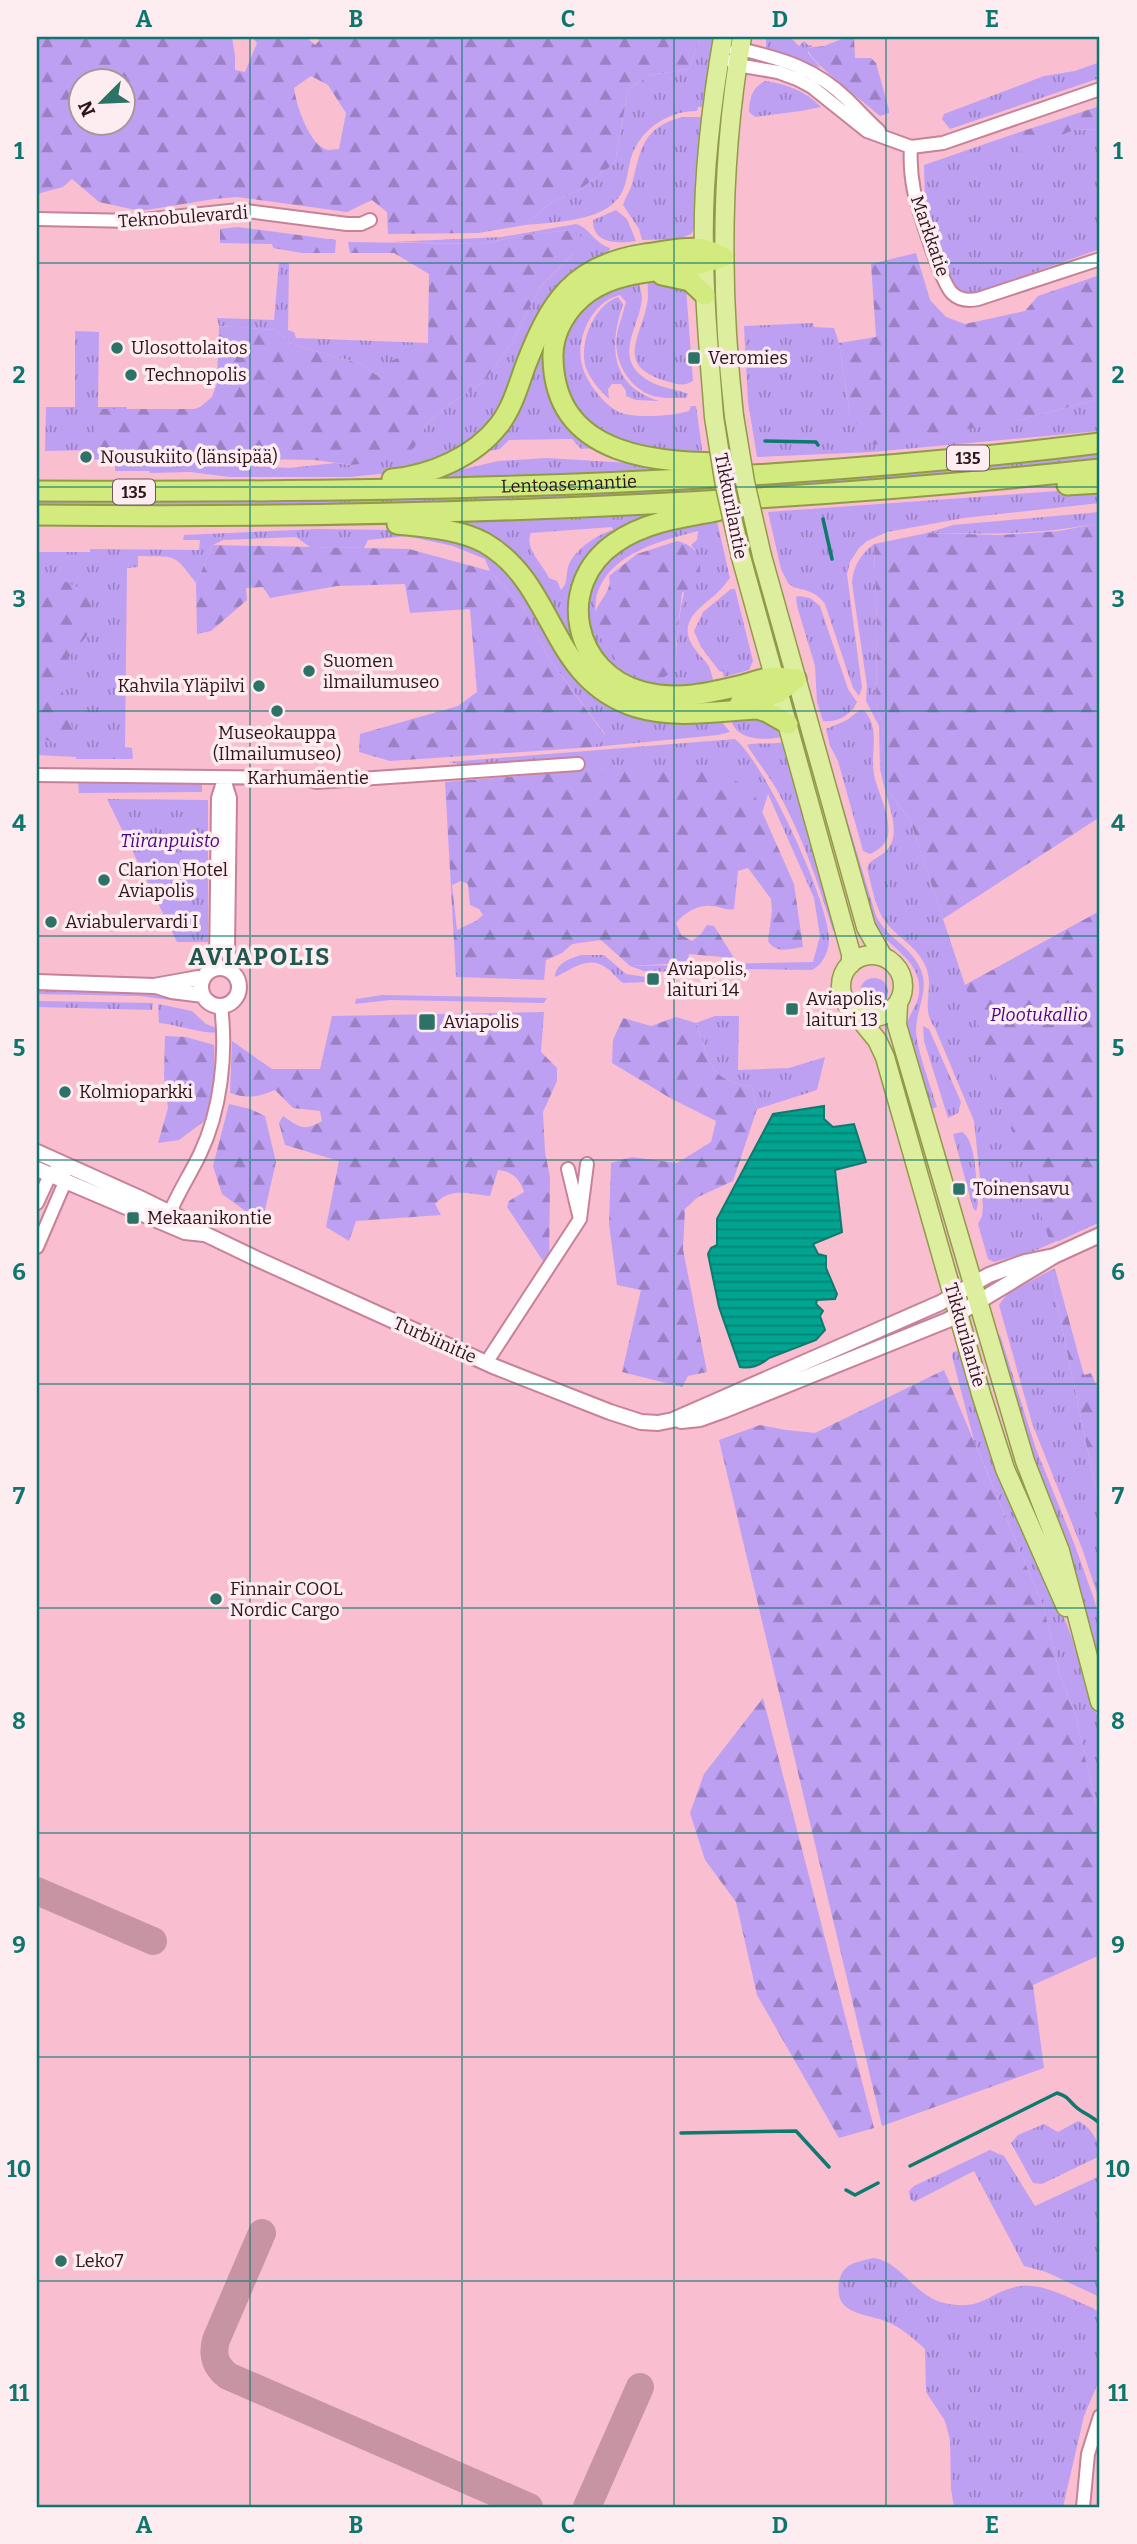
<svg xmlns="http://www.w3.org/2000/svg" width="1137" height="2544" viewBox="0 0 1137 2544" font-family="Bitter,serif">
	<defs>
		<pattern id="grass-tufts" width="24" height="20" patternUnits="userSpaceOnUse" patternTransform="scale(1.75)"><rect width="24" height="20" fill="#bea0f3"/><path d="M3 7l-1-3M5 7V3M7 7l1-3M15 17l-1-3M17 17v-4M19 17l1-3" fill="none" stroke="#9b81c4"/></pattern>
		<pattern id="forest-firs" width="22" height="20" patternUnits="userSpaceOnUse" patternTransform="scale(1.75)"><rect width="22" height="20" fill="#bea0f3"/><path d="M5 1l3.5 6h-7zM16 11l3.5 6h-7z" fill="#9b81c4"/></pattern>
		<pattern id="water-rules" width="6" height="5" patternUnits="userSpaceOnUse" patternTransform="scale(1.75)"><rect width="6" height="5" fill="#00a490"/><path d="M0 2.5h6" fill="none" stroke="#038475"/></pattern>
	</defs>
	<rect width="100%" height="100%" fill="#f9becf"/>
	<path fill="url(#grass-tufts)" fill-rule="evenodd" d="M700,37H714L702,107H698L697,111C668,111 640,129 631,158C626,177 627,194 610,206C591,221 549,223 525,225L550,203L579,190L615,163L628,90L650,75L689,69Z
		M766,37H790L799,46L804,41L808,45L813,46L808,48V53L821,68L766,48Z
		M1100,62V78L950,129L942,119L944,114L1044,76L1075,71Z
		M765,81C786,84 806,91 821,107L801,111L755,117L749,112C750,98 751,89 765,81Z
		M682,117H702L694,229L691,234L679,239L642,240L639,229L623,205C625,198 630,191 632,184C641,149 642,128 682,117Z
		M1100,129V249L980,291C967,294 961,293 952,284L925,207L924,165L1011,135L1020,151L1074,130Z
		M616,210L627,219L636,241C618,244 592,244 593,220Z
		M576,224C590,228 594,243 610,248L609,251L577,270L508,398L475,442L408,471L350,477H230L190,472L150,473L149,471H115V461L92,459V450L45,451L46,407H75V331L99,332L98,407H127V453L230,460L232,465L289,468L335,463L351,465L413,448L428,422L457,399L484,382L511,344L540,287L574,253L570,230L524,235L481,244L390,242L502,237Z
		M279,263H289L288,330L294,332L296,338L428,343L386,364L382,379L361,364L291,344L276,330L219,326L217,318L274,320Z
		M596,278L548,354L594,448L581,449L572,439H566L509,440L500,449L484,452L540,348Z
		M665,280L686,288L693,381C683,387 677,384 666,381C614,366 641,337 647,304C649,296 647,289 648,281Z
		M639,283C640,288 642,294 642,299C639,329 610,360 651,382C662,388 676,389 688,394L686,398C674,398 659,399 648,394C626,384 613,358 617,334C619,324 623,313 626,302L620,295C592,301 575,339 582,365C586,382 604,405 619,412C634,419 673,416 689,411L691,406H696L703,456L611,442L571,408L558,363L566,325L580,307L599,295L620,286Z
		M618,297L623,304C609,346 610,386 659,401L636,400L626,396V391L621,384H612L608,389L609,399C600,391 590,379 586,368C578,344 594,305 618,297Z
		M813,323L814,327L834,328L839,343L850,415L1015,421L1100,399V431L872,452L757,457L748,402L744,326Z
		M1100,452V462L763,492L761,481Z
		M546,458L683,466L632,473L418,480L498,461Z
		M709,484L711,494L511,504L37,509V498Z
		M1100,488V503L964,518L887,532L867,541L859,548L850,562L847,574L862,688L859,696L853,688L825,604C816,591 807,591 793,587L788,583L781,569L768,512Z
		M669,512L630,529L578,585L604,677L717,698L719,703L705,706L596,681L530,575L433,521ZM612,527L613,530C598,534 577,548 569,564C565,574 569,582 561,590L557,581L549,578C543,564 524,549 531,533Z
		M1100,512V523C1040,535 988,534 927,533L953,525Z
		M716,517L730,578C725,584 721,590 715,595C698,609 676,624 695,649C707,665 709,661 713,680L666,690L618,676L588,633L585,603L599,568L609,556L650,532ZM698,531L697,540L691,545L695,550C683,590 675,629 676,671L595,621C596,614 595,606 596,599C606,554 660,541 698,531Z
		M318,529L392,530L453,537L493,555L637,716L672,725L722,722L730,732L718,735L594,747L605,734L550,660L522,606L490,571L485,559L453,546L407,536L368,540L364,548L310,547L296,537L223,540L213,545L196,583C172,551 177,558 138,556V567L127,568L125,747L132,748L133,759H76V757L37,755V552H90V549L199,550L200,540H183L184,535Z
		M874,544L877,628L876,704L883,727L880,769L879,726L866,701L867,686L852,583C853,566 861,554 874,544Z
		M731,589H735L753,661L749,670L724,677L723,671L720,672L701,647L694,631L703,612Z
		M799,596L810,598L820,606L848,689L857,702C851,715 837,723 823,721L817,702L815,666L797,606L796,597Z
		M860,710H864C881,730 870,751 874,775C878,793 891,816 888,835C886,845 879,850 870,854L863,851L862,847L838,761L830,746L826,729L847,720Z
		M758,716L774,725L781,737C764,741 735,740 731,719Z
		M735,739C765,763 828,900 829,938C830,950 822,966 812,970L737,969L709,973L644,971L630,966L813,962L820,936L814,898L768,794L762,813L751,789L710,769H605L577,772L578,759L467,766L449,762Z
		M784,742L838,929L833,931C818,882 802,835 777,790C768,774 756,760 747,745C754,742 773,745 784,742Z
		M828,757L876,916C887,938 912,947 921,970C929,990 917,1008 916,1029C916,1048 931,1087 937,1107L929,1110L906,1030C907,1016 917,1007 919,994C923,959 887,948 873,923L825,758Z
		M78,782L198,783L202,784V792L79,793Z
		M884,786L910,820L965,985L1100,911V1222L1034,1251L994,1262L988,1259L978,1224L982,1216L983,1206L974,1121L935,1028C919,1007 936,988 925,965C917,947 900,939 888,925C875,910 872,886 867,868C871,858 880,858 887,850C902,834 888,804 884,786Z
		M107,799L208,800V942H177Z
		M582,955H604L626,974L646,977V982L623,983C616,978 612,971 605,967C588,955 571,970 555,977C555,964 570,958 582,955Z
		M860 992a14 14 0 1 1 28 0a14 14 0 1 1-28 0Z
		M37,988L136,990L179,996L177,1001L140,996L37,994Z
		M382,995L547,998L544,1003L390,1000L355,1004L356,999Z
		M37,1001L153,1003L152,1010L37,1007Z
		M158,1004L192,1011L206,1024L216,1028L217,1032C208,1035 173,1024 159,1023Z
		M715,1016H739L738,1070L789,1068L825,1057L817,1090L757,1109L752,1087C705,1078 711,1062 696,1023Z
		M923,1026L929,1029L961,1102L958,1113L948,1118L924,1041Z
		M962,1132C977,1140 976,1187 978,1204L976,1211L973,1208L953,1134Z
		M1053,1269H1055L1052,1280L1100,1509V1603L1083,1551L1032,1423L999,1305L1007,1294Z
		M1000,1335L1036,1449L1074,1543L1094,1599L1100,1622V1674L1029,1454L994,1337Z
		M962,1350L1047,1577L1069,1630L1094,1704L1100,1728V1822L1076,1717L1060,1675L1044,1608L974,1441L952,1356L953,1352Z
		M1078,2121C1091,2127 1100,2142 1100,2156L1042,2184L1033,2183L1011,2143L1018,2135L1044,2124L1058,2132Z
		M990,2150L1004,2156L1035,2206L1100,2176V2297L1046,2272L1024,2266L974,2171L914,2202L910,2199L909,2191L914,2186Z
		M873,2258C901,2261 914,2296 944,2303C985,2312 987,2291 1021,2286C1045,2283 1072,2300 1093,2308L1100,2314V2378L1084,2416L1063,2507H954L951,2489L950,2440L945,2421L926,2392L925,2349C914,2339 904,2330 890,2323C878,2317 854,2315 845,2306C835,2297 837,2275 847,2267C853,2262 865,2260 873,2258Z"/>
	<path fill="url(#forest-firs)" fill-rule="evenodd" d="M37,37H232L235,56V70L245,72L257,43L252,37H306L315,45L319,41V37H700L689,69L650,75L628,90L615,163L579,190L550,203L525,225L479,233L388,234L387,212L372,200L347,212L237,197L214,199L140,211L99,202L72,179L63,187L37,194ZM311,76L328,85L346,113L339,149C337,149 329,150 328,150C309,146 296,104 294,88ZM80,80H122V122H80Z
		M847,37H854L855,58H871L876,63L889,110V113L880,116C866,103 809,62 807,48L824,46Z
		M1100,106V129L1074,130L1020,152L1011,135Z
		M238,227L336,240L335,253H302L273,248L272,244L220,243V229Z
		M570,230L582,237L574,253L540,287L511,344L484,382L457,399L428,422L414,448L383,461L351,465L315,460L96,456L92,409H194L200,407L212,397L217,383L219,326L276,330L291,344L361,364L382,379L385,364L428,343L429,274L394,253H350L348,242L481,244L524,235Z
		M916,253L930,300L946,317L965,324L1025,311L1038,296L1100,275V399L1015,421L873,445L850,415L839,343L876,337L871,264Z
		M1100,523V817L943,919L910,820L884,786L880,769L883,727L876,704L877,628L874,544L927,533L1000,535L1059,531Z
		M677,541C700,547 701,559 700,581L682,593L676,645V670C669,674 660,681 651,681C630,680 597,642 595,620C594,601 613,595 609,576L637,554Z
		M213,545L409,549L490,571L522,606L550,660L605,735L594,747L390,761L359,752L360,734L458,706L477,692L470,609L410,613L405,584L337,586L270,598L263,587L246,588L247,600L211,631L197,634L196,583Z
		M37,574L62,580L86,591C88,599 94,610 94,618C92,641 63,653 61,675C60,695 72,714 73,735L58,744L37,737Z
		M605,769L710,768L752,789L794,884L803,947C789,949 776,954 768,941L772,911L771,899L748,868L738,871L734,909C725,911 720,906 711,906C698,904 683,914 676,923L681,935L692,941L701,934L707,925L714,926L734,958L689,954L687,963L630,966L601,940L572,944L562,953L546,960L544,980L456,977L445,782ZM461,881L468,884L470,905L479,909L483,915L476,921L457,930L452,885Z
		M1100,911V1222L1059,1241L1049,1239L965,985Z
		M544,1012L541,1052L557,1068V1081L543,1112L545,1152L550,1177L549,1270L507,1207L509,1201L524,1192C520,1179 512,1171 498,1170L490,1196C468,1194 451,1187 435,1204L441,1215L356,1221L349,1241L326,1227L339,1161L285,1145L279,1123L283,1116C299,1127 304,1132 322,1121L320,1111L293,1108L275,1090C259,1097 247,1099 230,1093L232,1041L272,1069H320L332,1016Z
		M676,1017L696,1023C711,1062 705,1078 752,1087L757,1109L733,1181L698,1197L685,1209L683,1249L707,1372L688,1376L682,1387L622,1372L641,1290L617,1285L609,1224L611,1163L632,1157L677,1163L711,1142L716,1121L670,1098L612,1063L613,1040L623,1018L651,1026Z
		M165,1036L186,1037L214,1045L215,1082L207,1119L179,1140L158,1143L168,1108L164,1076Z
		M229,1104L250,1109L265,1116L276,1162L262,1223L222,1194L213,1166Z
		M1055,1269L1084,1375L1091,1373L1100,1394V1509L1052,1280Z
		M944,1370L1044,1608L1060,1675L1076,1717L1100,1822V1955L1033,1985L1044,2068L882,2126L719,1440L760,1425L786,1430L815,1433Z
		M763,1698L874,2128L839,2138L757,1995L736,1902L705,1860L690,1813L704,1774Z"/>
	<path fill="url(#water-rules)" stroke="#0e796e" stroke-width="2" d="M824,1106V1119L833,1127L854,1124L866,1162L835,1170L842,1232L813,1244L818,1254L826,1256V1268L837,1294L835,1299L817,1300L816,1304L823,1311L820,1316L825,1330L816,1340L769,1358C761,1365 751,1369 740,1367L719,1307L708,1254L711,1248L717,1245V1219L773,1114Z"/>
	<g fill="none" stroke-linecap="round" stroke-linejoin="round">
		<path stroke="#0e796e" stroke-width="3.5" d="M765,441L816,442L818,445
			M823,519L832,559
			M681,2133L796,2131L829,2167
			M910,2166L1057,2093C1069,2097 1067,2099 1076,2107C1084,2114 1093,2116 1100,2124
			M846,2190L855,2195L878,2183"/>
		<path stroke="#c794a3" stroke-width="28" d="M37,1891L153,1941
			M262,2233L216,2340C212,2355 215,2366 228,2376L529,2507
			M587,2507L640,2387"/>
		<g stroke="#c78297" stroke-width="16">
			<path id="minor" d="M735,51L740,49C783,59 815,68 848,100C858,110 868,121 879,131
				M731,61L737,65L778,72L797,79L812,87L867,131L911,147L943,143L1100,89
				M911,147C910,161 911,176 914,191C918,209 941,282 952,293C959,300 968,301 978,299L1100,259
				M37,219L135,221L239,210L347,224H361L370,220
				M37,775L305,778L316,782L578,764
				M224,779L230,798L228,948L231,970
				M216,968L218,798L224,779
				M568,1169L580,1219L587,1164
				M37,1203L50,1175L58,1168
				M166,1222C175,1197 189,1177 200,1154C221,1110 227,1054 221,1006
				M37,1247L65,1182L64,1174
				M486,1363L580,1219
				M1083,2507L1088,2454L1100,2416"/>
		</g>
		<g stroke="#c78297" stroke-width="18">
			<path id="tertiary" d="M201 987a19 19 0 1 1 38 0a19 19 0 1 1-38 0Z
				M37,982L154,986L204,977
				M156,986L172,991L203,995
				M37,1152L144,1200L189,1222L205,1234L255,1258L493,1366L610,1412L641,1422L658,1423L673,1420L940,1303L989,1275L1025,1262L1054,1256
				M37,1169L185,1232L204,1234
				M681,1421L700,1419L725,1410L948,1320L1054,1256L1100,1235"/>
		</g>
		<g stroke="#919b47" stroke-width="21">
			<path id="primary" d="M734,416C720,290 720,162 742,37
				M714,417C710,362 704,306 704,251C702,179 711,107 723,37
				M762,556L866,927L883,957
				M741,557L851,954V964
				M841 986a31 31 0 1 1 62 0a31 31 0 1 1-62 0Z
				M898,1004L897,1025L1025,1461L1060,1551L1100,1702
				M855,1013L877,1040L885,1057L981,1394L1005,1469L1066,1607"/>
		</g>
		<g stroke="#919b47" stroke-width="23">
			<g id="trunk">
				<path d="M723,257C680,274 630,265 590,291C568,306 552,332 553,358C555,460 661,463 737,463"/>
				<path d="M662,275L690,281L705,295"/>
				<path d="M392,479C431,475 474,457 499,425C512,408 518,387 525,367C550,302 572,265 645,254C661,252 689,246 704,249C710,250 717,255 723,257"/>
				<path d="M1067,485L1100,483"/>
				<path id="s1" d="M37,491C391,493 748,487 1100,443"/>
				<path d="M717,511C682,517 645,522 615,543C554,585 573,674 643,692C677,701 710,693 743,685C753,682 764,678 774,677C781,677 789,679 796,679"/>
				<path d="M37,515C392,519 747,507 1100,469"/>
				<path d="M397,524C425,527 460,529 485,543C557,585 548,679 636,707C676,719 717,711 757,709L767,712L788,724"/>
				<path d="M740,703L778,693L796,679"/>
			</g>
		</g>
		<use href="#minor" stroke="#fff" stroke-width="12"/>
		<use href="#tertiary" stroke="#fff" stroke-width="14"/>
		<use href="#primary" stroke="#ddef9e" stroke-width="18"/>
		<use href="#trunk" stroke="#d2ea7e" stroke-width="19"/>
		<g stroke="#919b47" stroke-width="21" stroke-linecap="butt">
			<path id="primary-bridge" d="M734,416L745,482L762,556
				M714,417L725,486L741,557"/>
		</g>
		<use href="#primary-bridge" stroke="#ddef9e" stroke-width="18"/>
	</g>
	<path fill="none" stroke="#0f766e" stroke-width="2" stroke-opacity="0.55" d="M250,37V2507M462,37V2507M674,37V2507M886,37V2507M37,263H1100M37,487H1100M37,711H1100M37,936H1100M37,1160H1100M37,1384H1100M37,1608H1100M37,1833H1100M37,2057H1100M37,2281H1100"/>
	<g fill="#2c7266" stroke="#fdedf1" stroke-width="2.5">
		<circle cx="117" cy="348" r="7"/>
		<rect x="687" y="351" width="14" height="14" rx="3.5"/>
		<circle cx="131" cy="375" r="7"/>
		<circle cx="86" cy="457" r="7"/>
		<circle cx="309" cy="671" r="7"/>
		<circle cx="259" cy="686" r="7"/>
		<circle cx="277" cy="711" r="7"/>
		<circle cx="104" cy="880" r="7"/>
		<circle cx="51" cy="922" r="7"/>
		<rect x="646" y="972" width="14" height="14" rx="3.5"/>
		<rect x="785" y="1002" width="14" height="14" rx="3.5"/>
		<rect x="418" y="1013" width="18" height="18" rx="3.5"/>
		<circle cx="65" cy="1092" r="7"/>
		<rect x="952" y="1182" width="14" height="14" rx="3.5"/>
		<rect x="126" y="1211" width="14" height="14" rx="3.5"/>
		<circle cx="216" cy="1599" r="7"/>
		<circle cx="61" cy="2261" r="7"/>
	</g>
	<g text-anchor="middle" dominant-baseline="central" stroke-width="7" stroke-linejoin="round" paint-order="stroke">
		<g fill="#fdedf1" stroke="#6d555d" stroke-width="2">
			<rect x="947" y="445.5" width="42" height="25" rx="5"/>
			<rect x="113" y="479.5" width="42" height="25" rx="5"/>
		</g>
		<g font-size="16" font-weight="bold" fill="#2f141d">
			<text x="968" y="458">135</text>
			<text x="134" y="492">135</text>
		</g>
		<g font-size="18" fill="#2f141d" stroke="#fdedf1">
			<text transform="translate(183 217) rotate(-4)">Teknobulevardi</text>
			<text transform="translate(930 236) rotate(71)">Markkatie</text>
			<text stroke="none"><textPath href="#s1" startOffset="532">Lentoasemantie</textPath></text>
			<text transform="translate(731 506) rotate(79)">Tikkurilantie</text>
			<text x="308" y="778">Karhumäentie</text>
			<text transform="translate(965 1335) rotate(74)">Tikkurilantie</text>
			<text transform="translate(435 1340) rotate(24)">Turbiinitie</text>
		</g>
		<g font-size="18" fill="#2f141d" stroke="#fdedf1" text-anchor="start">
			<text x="131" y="348">Ulosottolaitos</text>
			<text x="708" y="358">Veromies</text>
			<text x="145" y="375">Technopolis</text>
			<text x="100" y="457">Nousukiito (länsipää)</text>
			<text x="323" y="661">Suomen<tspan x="323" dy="21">ilmailumuseo</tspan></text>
			<text x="245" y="686" text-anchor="end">Kahvila Yläpilvi</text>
			<text x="277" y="733" text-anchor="middle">Museokauppa<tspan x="277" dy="21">(Ilmailumuseo)</tspan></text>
			<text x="118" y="870">Clarion Hotel<tspan x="118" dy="21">Aviapolis</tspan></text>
			<text x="65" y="922">Aviabulervardi I</text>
			<text x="667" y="969">Aviapolis,<tspan x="667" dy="21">laituri 14</tspan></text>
			<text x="806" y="999">Aviapolis,<tspan x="806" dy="21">laituri 13</tspan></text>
			<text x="443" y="1022">Aviapolis</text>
			<text x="79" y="1092">Kolmioparkki</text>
			<text x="973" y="1189">Toinensavu</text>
			<text x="147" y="1218">Mekaanikontie</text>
			<text x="230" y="1589">Finnair COOL<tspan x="230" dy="21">Nordic Cargo</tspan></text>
			<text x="75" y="2261">Leko7</text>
		</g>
		<g font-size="18" font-style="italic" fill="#480481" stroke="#fdedf1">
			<text x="170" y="841">Tiiranpuisto</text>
			<text x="1039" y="1015">Plootukallio</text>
		</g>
		<g font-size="24" font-weight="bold" letter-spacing="2" fill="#20574e" stroke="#fdedf1">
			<text x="260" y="957">AVIAPOLIS</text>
		</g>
	</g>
	<rect width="1137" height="2544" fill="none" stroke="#fdedf1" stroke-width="77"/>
	<g transform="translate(102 102) rotate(246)"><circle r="33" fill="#fdedf1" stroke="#ab969c" stroke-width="2"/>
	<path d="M0-5L12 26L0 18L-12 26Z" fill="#2c7266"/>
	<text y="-10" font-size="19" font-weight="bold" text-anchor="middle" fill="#2f141d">N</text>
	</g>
	<rect x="38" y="38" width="1060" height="2468" fill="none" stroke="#0f766e" stroke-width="2.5"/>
	<g font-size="23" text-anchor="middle" font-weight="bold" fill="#0f766e">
		<text x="144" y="27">A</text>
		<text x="356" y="27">B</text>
		<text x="568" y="27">C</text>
		<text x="780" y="27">D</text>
		<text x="992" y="27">E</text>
		<text x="19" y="159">1</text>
		<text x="1118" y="159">1</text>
		<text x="19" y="383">2</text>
		<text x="1118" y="383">2</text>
		<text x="19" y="607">3</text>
		<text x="1118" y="607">3</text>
		<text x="19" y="831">4</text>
		<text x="1118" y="831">4</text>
		<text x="19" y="1056">5</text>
		<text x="1118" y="1056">5</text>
		<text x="19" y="1280">6</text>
		<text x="1118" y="1280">6</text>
		<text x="19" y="1504">7</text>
		<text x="1118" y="1504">7</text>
		<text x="19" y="1729">8</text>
		<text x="1118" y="1729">8</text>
		<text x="19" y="1953">9</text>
		<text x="1118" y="1953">9</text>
		<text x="19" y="2177">10</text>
		<text x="1118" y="2177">10</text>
		<text x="19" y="2401">11</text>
		<text x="1118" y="2401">11</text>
		<text x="144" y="2533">A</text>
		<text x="356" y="2533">B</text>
		<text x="568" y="2533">C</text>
		<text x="780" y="2533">D</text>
		<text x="992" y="2533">E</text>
	</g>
</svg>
